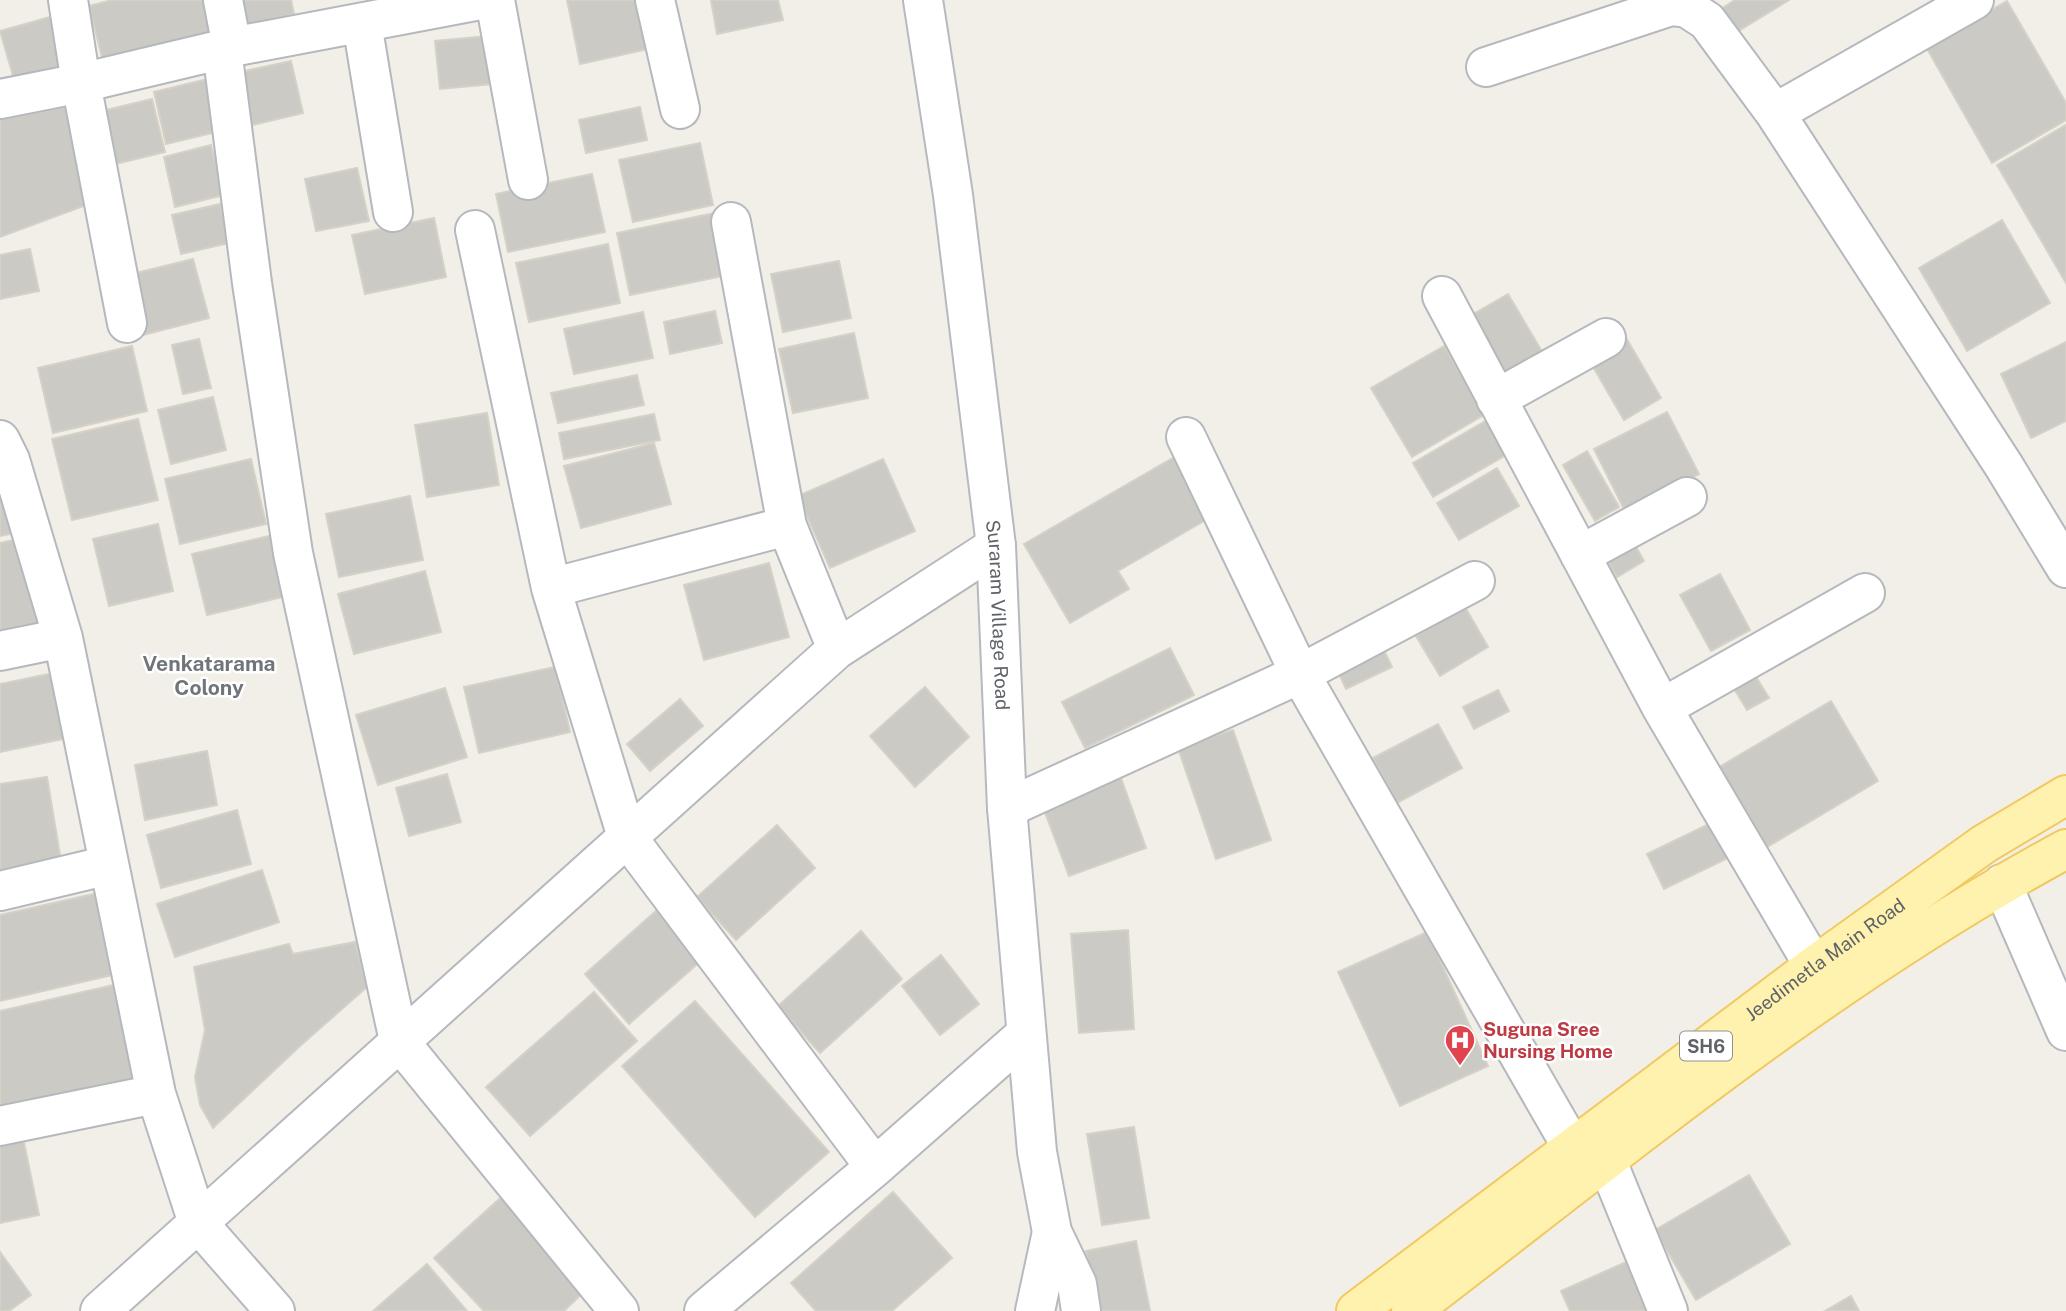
<svg xmlns="http://www.w3.org/2000/svg" width="2066" height="1311" viewBox="0 0 2066 1311" font-family="'Public Sans',sans-serif">
	<rect width="100%" height="100%" fill="#f1efe8"/>
	<path fill="#cccac5" stroke="#d6d1c6" stroke-width="2" d="M112,0H220L228,30L103,61L89,6Z
		M232,0H291L294,14L237,27Z
		M567,0H643L653,48L580,64Z
		M711,0H778L783,20L717,34Z
		M1735,0H1789L1730,36L1716,12Z
		M2007,1L2066,103V120L1992,163L1926,47Z
		M50,17L66,73L16,86L0,31Z
		M487,36L492,84L440,89L435,41Z
		M291,61L303,113L249,126L236,73Z
		M216,77L229,129L166,144L154,92Z
		M61,97L100,200L0,237V119Z
		M152,99L165,152L111,165L98,112Z
		M640,107L647,140L586,153L579,120Z
		M2066,125V283L1997,165Z
		M700,143L713,205L633,222L619,160Z
		M211,145L224,195L175,207L164,157Z
		M357,168L369,221L316,231L305,179Z
		M592,174L605,232L508,252L496,194Z
		M220,204L229,243L181,254L172,215Z
		M715,213L728,275L630,295L617,233Z
		M434,218L446,277L365,294L352,235Z
		M2002,220L2050,303L1967,351L1919,268Z
		M608,244L620,303L529,322L516,263Z
		M30,249L39,291L0,299V255Z
		M193,259L209,318L143,335L128,275Z
		M839,261L851,318L783,332L771,274Z
		M1508,294L1544,355L1498,381L1463,320Z
		M715,311L722,343L670,354L664,322Z
		M643,312L653,358L574,374L564,329Z
		M854,333L868,398L793,413L779,349Z
		M1625,336L1661,398L1624,420L1588,358Z
		M199,339L211,388L183,394L172,345Z
		M2066,342V421L2031,438L2001,374Z
		M132,346L147,411L53,433L38,368Z
		M1444,346L1484,415L1412,457L1371,388Z
		M637,375L644,405L558,423L551,393Z
		M213,397L226,450L171,464L158,410Z
		M1667,412L1699,474L1625,511L1594,449Z
		M487,413L499,485L427,497L415,425Z
		M654,414L660,440L564,459L559,433Z
		M138,419L158,500L72,520L52,439Z
		M1487,420L1508,454L1433,497L1413,463Z
		M654,443L671,504L581,528L564,466Z
		M0,449L19,532L0,536Z
		M1587,451L1619,507L1595,521L1563,465Z
		M1176,456L1211,517L1118,571L1129,589L1070,623L1024,544Z
		M251,459L266,524L180,544L165,479Z
		M883,459L915,531L830,568L798,496Z
		M1497,468L1519,506L1459,540L1437,503Z
		M410,496L423,560L339,577L326,514Z
		M158,524L173,591L109,606L93,539Z
		M273,535L287,596L207,615L192,554Z
		M27,537L47,630L0,640V543Z
		M1631,538L1644,561L1617,577L1604,554Z
		M769,563L789,637L704,660L684,585Z
		M425,571L441,632L354,654L338,594Z
		M1720,574L1750,630L1711,651L1680,595Z
		M1465,607L1488,647L1440,676L1416,636Z
		M1382,646L1392,667L1346,689L1336,667Z
		M1170,648L1194,695L1085,748L1062,702Z
		M555,667L570,732L479,753L464,687Z
		M1751,669L1769,698L1747,710L1730,682Z
		M54,673L68,738L0,752V684Z
		M925,687L969,737L915,787L870,736Z
		M445,688L467,757L378,785L356,715Z
		M1498,690L1509,711L1474,729L1463,707Z
		M680,699L703,726L650,771L627,744Z
		M1831,701L1878,781L1757,853L1709,773Z
		M1438,724L1462,768L1397,803L1373,758Z
		M1233,730L1271,840L1216,859L1178,748Z
		M207,751L217,805L145,820L135,765Z
		M447,774L461,822L409,836L396,788Z
		M47,777L62,867L0,878V784Z
		M1121,778L1146,848L1069,876L1043,807Z
		M237,810L251,864L161,888L147,835Z
		M1715,821L1732,856L1664,889L1647,854Z
		M777,825L815,868L736,940L697,897Z
		M262,870L279,922L175,957L157,904Z
		M98,893L117,974L0,1001V915Z
		M657,910L702,960L629,1024L585,974Z
		M1128,930L1134,1029L1079,1033L1071,934Z
		M861,931L902,979L820,1053L778,1006Z
		M1427,932L1488,1066L1400,1106L1338,972Z
		M355,942L367,987L301,1045L213,1128L200,1105L195,1077L205,1030L194,967L289,944L293,954Z
		M941,955L979,1004L940,1035L902,986Z
		M118,984L142,1083L0,1116V1011Z
		M594,992L637,1041L530,1136L486,1087Z
		M695,1001L829,1152L755,1217L622,1066Z
		M1134,1127L1149,1218L1102,1225L1087,1134Z
		M22,1133L39,1215L0,1223V1138Z
		M1749,1175L1790,1244L1696,1300L1655,1230Z
		M508,1191L589,1287L564,1311H484L434,1258Z
		M893,1192L952,1258L892,1311H816L791,1283Z
		M1136,1241L1150,1311H1098L1086,1251Z
		M0,1252L31,1295L9,1311H0Z
		M1626,1262L1648,1311H1570L1561,1291Z
		M427,1264L467,1311H373Z
		M1851,1296L1859,1311H1825Z"/>
	<g fill="none" stroke-linecap="round" stroke-linejoin="round">
		<g stroke="#b5b8bc" stroke-width="42">
			<path id="street" d="M68,0L81,83L127,323
				M223,0L232,47
				M495,0L528,180
				M655,0L680,109
				M362,23L393,212
				M222,50L252,283L293,553L399,1041L619,1311
				M1486,67L1671,6L1687,8L1707,21L1775,113L2004,466L2066,568
				M0,99L81,83L232,47L480,0
				M1775,113L1974,0
				M731,222L787,526L837,649
				M475,230L551,588L627,837L875,1167
				M1442,296L1662,708L1814,966
				M1496,399L1606,338
				M0,440L10,460L63,638L156,1094L198,1223L275,1311
				M1580,555L1687,497
				M1475,581L1300,674L1572,1147
				M551,588L787,526
				M0,651L63,638
				M1662,708L1865,593
				M1007,808L1300,674L1186,437
				M2002,884L2066,1031
				M0,891L109,865
				M0,1126L156,1094
				M1606,1159L1668,1311
				M100,1311L837,649L996,546
				M704,1311L875,1167L1026,1034"/>
		</g>
		<g stroke="#b6babf" stroke-width="42">
			<g id="secondary">
				<path id="s1" d="M923,0L953,195L996,546L1007,808L1037,1152L1052,1232L1077,1284L1081,1311"/>
				<path d="M1035,1311L1052,1232"/>
			</g>
		</g>
		<g stroke="#f2c960" stroke-width="42">
			<g id="primary">
				<path id="s2" d="M1356,1311L1814,966L1984,844L2066,795"/>
				<path d="M1411,1311C1623,1149 1830,976 2066,849"/>
			</g>
		</g>
		<use href="#street" stroke="#fff" stroke-width="38"/>
		<use href="#secondary" stroke="#fff" stroke-width="38"/>
		<use href="#primary" stroke="#fff2af" stroke-width="38"/>
	</g>
	<defs>
		<g id="hospital-pin" transform="scale(1.575)"><path d="M0 17L-7.5 6A9.5 9.5 0 1 1 7.5 6Z" fill="#e0444e" stroke="#fff"/><path d="M-5-5h3v3.5h4V-5h3V5h-3V1.5h-4V5h-3Z" fill="#fff"/></g>
	</defs>
	<g fill-rule="evenodd">
		<use href="#hospital-pin" x="1460" y="1040"/>
	</g>
	<g text-anchor="middle" dominant-baseline="central" stroke-width="5" stroke-linejoin="round" paint-order="stroke">
		<rect fill="#fff" stroke="#8f9295" stroke-width="2" x="1680" y="1031.5" width="52" height="29" rx="5"/>
		<g font-size="18" font-weight="bold" fill="#5f6368">
			<text x="1706" y="1046">SH6</text>
		</g>
		<g font-size="19" fill="#5f6368" stroke="#fff">
			<text stroke="none"><textPath href="#s1" startOffset="620">Suraram Village Road</textPath></text>
			<text stroke="none"><textPath href="#s2" startOffset="586">Jeedimetla Main Road</textPath></text>
		</g>
		<g font-size="19" font-weight="bold" fill="#be3a42" stroke="#fff" text-anchor="start">
			<text x="1483" y="1029">Suguna Sree<tspan x="1483" dy="22">Nursing Home</tspan></text>
		</g>
		<g font-size="21" font-weight="bold" fill="#70757a" stroke="#fff">
			<text x="209" y="663">Venkatarama<tspan x="209" dy="24">Colony</tspan></text>
		</g>
	</g>
</svg>
